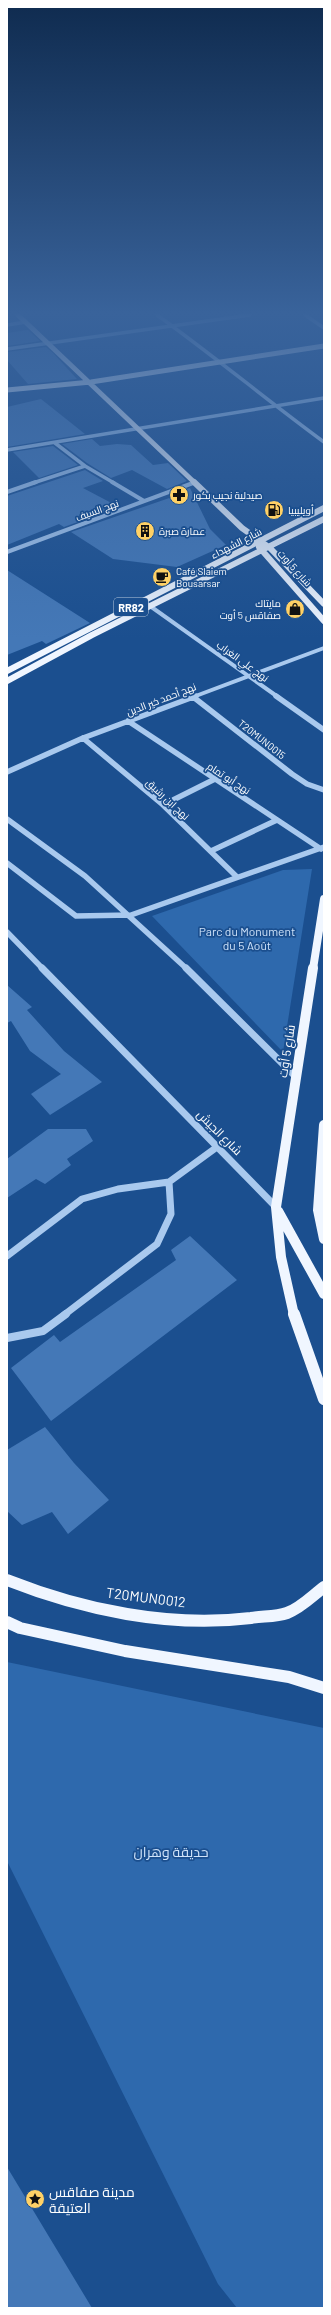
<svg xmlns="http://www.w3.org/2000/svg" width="331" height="2315" viewBox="0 0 331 2315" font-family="Barlow,Cairo,sans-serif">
	<rect width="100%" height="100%" fill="#1b4f8f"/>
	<path fill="#2e69ad" d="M312,869L283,1052L152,916L283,870Z
		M7,1662L324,1728V2308H237L218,2284L7,1861Z"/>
	<path fill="#4478b7" d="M28,330L40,341L7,346V333Z
		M46,347L53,353L77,379L28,384L7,360V352Z
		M41,399L85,434L7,447V407Z
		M92,439L100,446L117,444L131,445L153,465L168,463L187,481L167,489L132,470L111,478L87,463L62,444Z
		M53,446L78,465L39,478L13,452Z
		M85,470L103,481L83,488L119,507L64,527L59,524L7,545V496Z
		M190,488L210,529L226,545L177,567L113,559L71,532L178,495L175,493Z
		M7,570L90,623L46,644L42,641L7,655Z
		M7,985L32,1007L27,1010L64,1051L102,1082L50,1115L31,1094L61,1074L30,1051L11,1021L7,1023Z
		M48,1129H86L93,1141L67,1159L71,1165L45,1184L36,1179L7,1198V1159Z
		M190,1236L237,1280L51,1421L11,1368L54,1335L60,1342L176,1260L171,1250Z
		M45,1427L74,1463L109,1500L68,1534L52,1512L22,1525L7,1511V1450Z
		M7,2167L92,2308H7Z"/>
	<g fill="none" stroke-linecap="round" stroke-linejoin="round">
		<path stroke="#a9c9ee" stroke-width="3.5" d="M157,315C214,356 268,401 324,442
			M305,315L324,328
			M7,325L26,322
			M7,349L250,315
			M55,443L85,466
			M7,450L324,398
			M33,483L85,466L114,483"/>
		<path stroke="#a9c9ee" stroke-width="4" d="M112,482L144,501
			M7,492L36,482
			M7,552L193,483
			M143,601L278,697
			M193,697L324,648"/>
		<path stroke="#a9c9ee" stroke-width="5.5" d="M192,696L292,774L307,784L324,790
			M276,696L324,730
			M128,721L321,849
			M83,738L163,805L237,877
			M7,772L83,738L196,696
			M163,805L215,779
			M7,819L85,876L187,969
			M211,851L277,820
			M7,863L76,916L131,915L324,847
			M7,932L43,969"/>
		<path stroke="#a9c9ee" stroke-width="7" d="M42,968L276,1207
			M186,968L295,1076
			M7,1256L82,1199L118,1189L169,1182L217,1147
			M64,1315L157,1244L171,1214L169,1182"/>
		<path stroke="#a9c9ee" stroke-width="8" d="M7,1338L43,1331L66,1314"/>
		<path stroke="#f0f6ff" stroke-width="5" d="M18,315L195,483
			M7,390L91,382L324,346"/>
		<path stroke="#f0f6ff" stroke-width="6" d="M194,482L242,528L270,548L324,604
			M259,547L324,621
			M7,671L324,508
			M7,681L92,635L324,519"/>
		<path stroke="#f0f6ff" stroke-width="8" d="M313,969L324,899"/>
		<path stroke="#f0f6ff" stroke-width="10" d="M324,1125L318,1210L324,1239
			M278,1211L324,1294
			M294,1315L281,1257L276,1207L313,968"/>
		<path stroke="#f0f6ff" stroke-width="12" d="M294,1314L324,1399
			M7,1580C83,1610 169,1628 251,1618C262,1616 276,1617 287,1613C301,1608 312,1596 324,1587
			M7,1622L20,1628L125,1651L289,1677L324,1688"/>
	</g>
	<linearGradient id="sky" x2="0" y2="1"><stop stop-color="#0f2b4f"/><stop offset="0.49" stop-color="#39639b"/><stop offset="1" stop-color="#39639b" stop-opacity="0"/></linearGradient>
	<rect width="331" height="639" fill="url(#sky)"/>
	<defs>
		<g id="pharmacy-disc" transform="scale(1)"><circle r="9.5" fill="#ffd166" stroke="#1b4f8f"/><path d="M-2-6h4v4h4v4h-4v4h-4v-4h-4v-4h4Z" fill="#111"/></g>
		<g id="fuel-disc" transform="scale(1)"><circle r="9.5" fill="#ffd166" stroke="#1b4f8f"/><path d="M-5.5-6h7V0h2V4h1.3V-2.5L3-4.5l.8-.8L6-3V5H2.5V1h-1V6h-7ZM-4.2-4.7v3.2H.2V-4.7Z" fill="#111"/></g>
		<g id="building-disc" transform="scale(1)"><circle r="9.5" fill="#ffd166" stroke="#1b4f8f"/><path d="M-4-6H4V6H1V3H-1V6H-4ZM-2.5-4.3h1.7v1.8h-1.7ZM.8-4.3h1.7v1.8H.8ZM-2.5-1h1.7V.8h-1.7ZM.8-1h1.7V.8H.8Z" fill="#111"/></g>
		<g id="cafe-disc" transform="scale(1)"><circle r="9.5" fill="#ffd166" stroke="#1b4f8f"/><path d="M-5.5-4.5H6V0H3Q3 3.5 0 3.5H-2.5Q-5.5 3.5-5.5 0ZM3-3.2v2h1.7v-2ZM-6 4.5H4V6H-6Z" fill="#111"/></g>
		<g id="shop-disc" transform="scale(1)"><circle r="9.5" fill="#ffd166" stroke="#1b4f8f"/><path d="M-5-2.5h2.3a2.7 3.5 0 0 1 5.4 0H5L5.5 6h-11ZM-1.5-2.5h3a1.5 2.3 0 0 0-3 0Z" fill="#111"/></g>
		<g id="sight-disc" transform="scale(1)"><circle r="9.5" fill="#ffd166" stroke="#1b4f8f"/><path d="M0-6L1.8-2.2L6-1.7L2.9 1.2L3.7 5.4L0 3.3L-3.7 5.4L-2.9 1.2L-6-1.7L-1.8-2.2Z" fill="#111"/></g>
	</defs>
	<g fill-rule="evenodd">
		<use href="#pharmacy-disc" x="179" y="495"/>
		<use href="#fuel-disc" x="274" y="510"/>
		<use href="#building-disc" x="145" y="531"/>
		<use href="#cafe-disc" x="162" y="577"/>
		<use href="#shop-disc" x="295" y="609"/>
		<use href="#sight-disc" x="35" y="2199"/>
	</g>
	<g text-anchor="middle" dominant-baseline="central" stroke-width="3.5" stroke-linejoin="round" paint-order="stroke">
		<g font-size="10" fill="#fff" stroke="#1b4f8f" text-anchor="start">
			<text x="193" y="495">صيدلية نجيب بكور</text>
			<text x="288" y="510">أويليبيا</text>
			<text x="159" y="531">عمارة صبرة</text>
			<text x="176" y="571">Café Slaiem<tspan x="176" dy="12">Bousarsar</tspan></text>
			<text x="281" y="603" text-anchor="end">مايتاك<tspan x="281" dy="12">صفاقس 5 أوت</tspan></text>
		</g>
		<g font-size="10" fill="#fff" stroke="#1b4f8f">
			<text transform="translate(97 510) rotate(-20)">نهج السيف</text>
			<text transform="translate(236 543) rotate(-27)">شارع الشهداء</text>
			<text transform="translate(295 568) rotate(48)">شارع 5 أوت</text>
			<text transform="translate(243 661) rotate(36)">نهج علي الغراب</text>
			<text transform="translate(161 699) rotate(-21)">نهج أحمد خير الدين</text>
			<text transform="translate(262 739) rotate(38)">T20MUN0015</text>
			<text transform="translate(229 778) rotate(33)">نهج أبو تمام</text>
			<text transform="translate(168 799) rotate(43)">نهج ابن رشيق</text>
		</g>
		<rect fill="#1b4f8f" stroke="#bbcadd" stroke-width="1" x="114" y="598" width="34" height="18" rx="3"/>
		<g font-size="11" font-weight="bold" fill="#fff">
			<text x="131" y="607">RR82</text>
		</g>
		<g font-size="12" fill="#cfe3fa" stroke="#1b4f8f">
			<text x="247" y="931">Parc du Monument<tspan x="247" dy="14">du 5 Août</tspan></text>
		</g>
		<g font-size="12" fill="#fff" stroke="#1b4f8f">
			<text transform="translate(286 1051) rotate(-81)">شارع 5 أوت</text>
			<text transform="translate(220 1132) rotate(45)">شارع الجيش</text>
		</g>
		<g font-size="14" fill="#fff" stroke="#1b4f8f">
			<text transform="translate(146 1597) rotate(7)">T20MUN0012</text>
		</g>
		<g font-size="14" fill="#cfe3fa" stroke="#1b4f8f">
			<text x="171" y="1851">حديقة وهران</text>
		</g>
		<g font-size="14" fill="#fff" stroke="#1b4f8f" text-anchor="start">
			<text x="49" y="2191">مدينة صفاقس<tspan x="49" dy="16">العتيقة</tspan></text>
		</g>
	</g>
	<rect width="331" height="2315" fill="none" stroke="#ffffff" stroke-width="16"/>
</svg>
